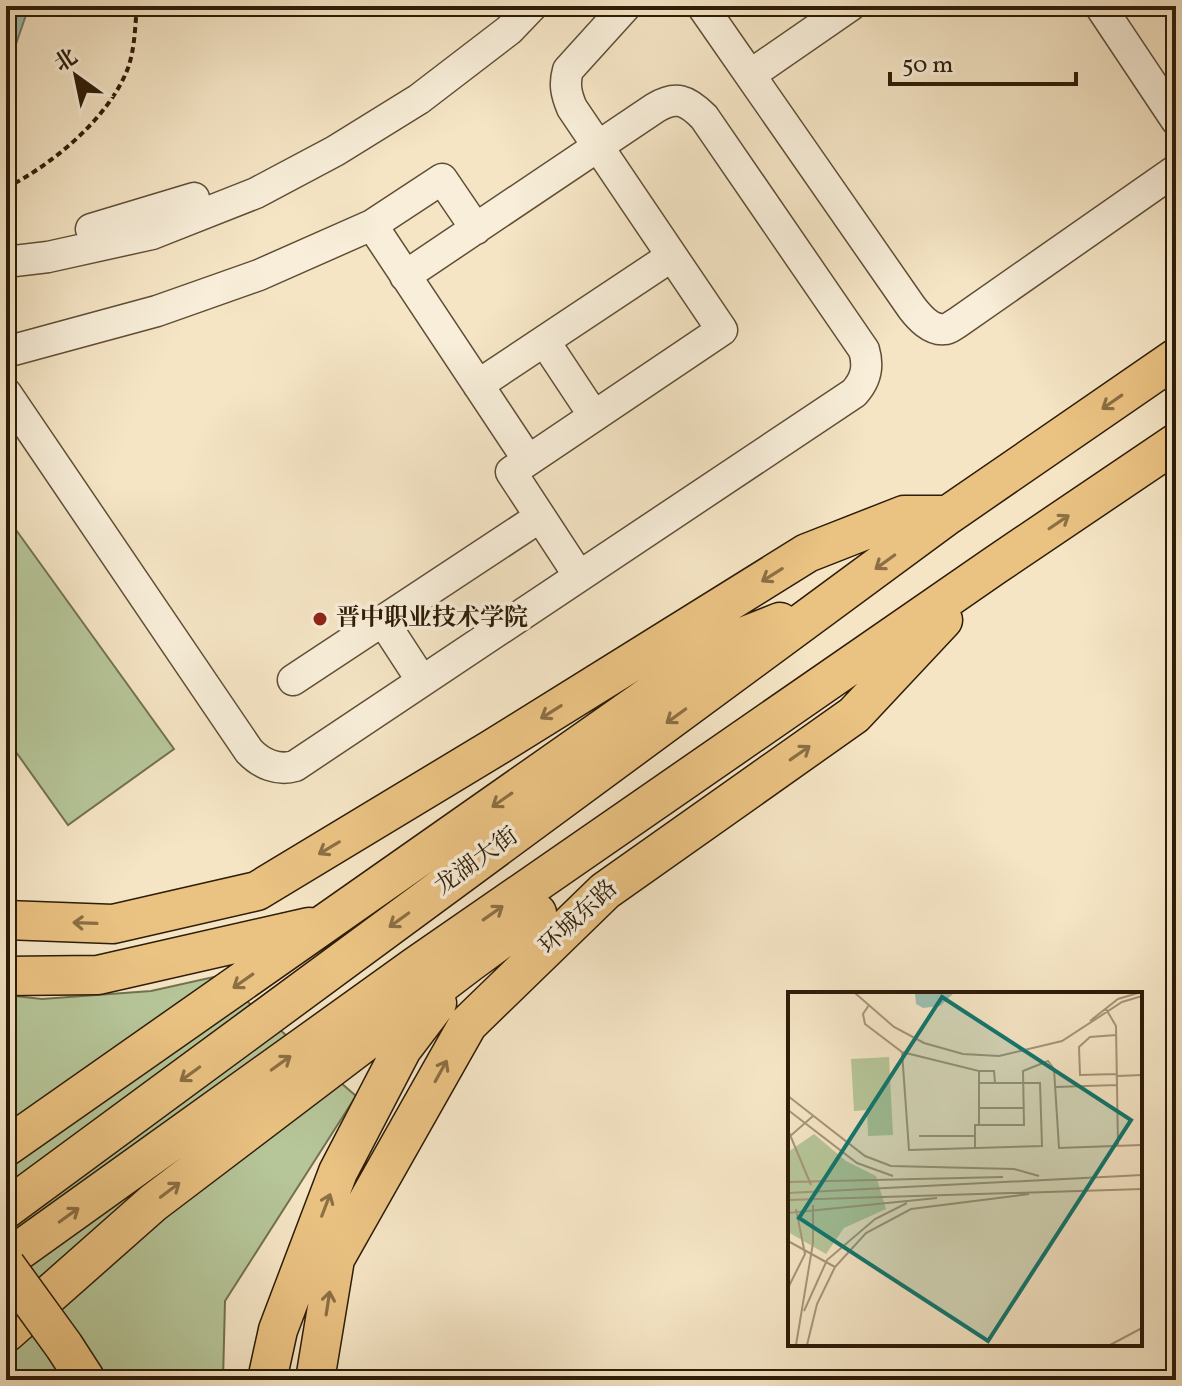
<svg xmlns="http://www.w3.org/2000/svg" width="1182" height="1386" viewBox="0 0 1182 1386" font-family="Vollkorn,'Noto Serif SC',serif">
	<rect width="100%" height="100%" fill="#f5e5c5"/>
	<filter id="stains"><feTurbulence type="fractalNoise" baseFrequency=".0025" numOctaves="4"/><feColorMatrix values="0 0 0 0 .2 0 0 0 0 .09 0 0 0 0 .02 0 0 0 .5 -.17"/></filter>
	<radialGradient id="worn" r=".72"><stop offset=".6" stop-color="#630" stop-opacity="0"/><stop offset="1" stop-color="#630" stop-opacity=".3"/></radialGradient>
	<path fill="#b6c699" stroke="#727150" stroke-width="2" d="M6,516L174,749L68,825L6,738Z
		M218,976L356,1096L225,1301L223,1380H6V995L42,999L151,991Z"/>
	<path fill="#9dbfb0" stroke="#707e6c" stroke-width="2" d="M6,6H29L15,47L6,55Z"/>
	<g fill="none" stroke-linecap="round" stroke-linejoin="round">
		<g stroke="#5f4e36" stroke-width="33">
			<path id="minor" d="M702,6L912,308C919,317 931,331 945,329C949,329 953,325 957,323L1176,170
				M1100,6L1176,120
				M750,75L850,6
				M372,225L442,179L476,229
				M91,229L194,198
				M6,262L48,257L152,234L256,193L335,151L419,99L509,30L532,6
				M545,342L594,416
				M6,352L157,311L259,275L372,225L528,460
				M478,385L672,256
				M6,393L249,751C261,764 278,771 295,766L854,393C866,380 869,367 864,350L704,117C687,100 676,95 655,108L405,276
				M579,576L511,472L722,330L572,108C566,94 564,84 568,70L626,6
				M383,621L422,681
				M293,680L540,517"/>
		</g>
		<g stroke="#2d1c07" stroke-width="41">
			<path id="major" d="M6,920L113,924L257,891L492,749L807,553L904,515H948
				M6,976L98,975L309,927
				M6,1147L722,645L780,622
				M6,1209L948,515L1176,358
				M6,1260L416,966L994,566L1176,443
				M6,1333L153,1203L469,963L537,913
				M267,1380L278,1330L338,1172L402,1049L437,1003
				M315,1380L335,1259L468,1024L605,891L854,715L943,620"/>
		</g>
		<path stroke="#2d1c07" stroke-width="4" stroke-dasharray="6 4" stroke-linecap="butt" d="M6,188C53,164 109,118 128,68C135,48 135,26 137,6"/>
		<use href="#minor" stroke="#f8eed9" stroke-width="30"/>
		<use href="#major" stroke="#eac282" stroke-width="38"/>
		<g stroke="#2d1c07" stroke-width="41" stroke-linecap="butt">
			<path id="major-bridge" d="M6,1266L64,1346L86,1380"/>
		</g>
		<use href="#major-bridge" stroke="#eac282" stroke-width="38"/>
	</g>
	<defs><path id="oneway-shaft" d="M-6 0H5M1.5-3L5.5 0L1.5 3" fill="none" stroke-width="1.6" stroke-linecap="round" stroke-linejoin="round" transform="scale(2)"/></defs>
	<g stroke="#8c6f44">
		<use href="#oneway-shaft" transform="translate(1112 402) rotate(145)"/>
		<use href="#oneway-shaft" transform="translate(1059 522) rotate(-34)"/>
		<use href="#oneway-shaft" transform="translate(885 562) rotate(144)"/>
		<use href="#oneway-shaft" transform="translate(772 575) rotate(148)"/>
		<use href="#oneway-shaft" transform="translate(551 712) rotate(148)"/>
		<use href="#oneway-shaft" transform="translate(676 716) rotate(144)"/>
		<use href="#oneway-shaft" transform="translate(800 753) rotate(-35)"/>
		<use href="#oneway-shaft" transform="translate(502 800) rotate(145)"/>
		<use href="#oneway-shaft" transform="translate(329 848) rotate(149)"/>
		<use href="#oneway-shaft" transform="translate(493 913) rotate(-35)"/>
		<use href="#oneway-shaft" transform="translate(399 920) rotate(144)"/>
		<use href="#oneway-shaft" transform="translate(85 923) rotate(-178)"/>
		<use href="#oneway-shaft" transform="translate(243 981) rotate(145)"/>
		<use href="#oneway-shaft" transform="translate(281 1063) rotate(-36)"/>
		<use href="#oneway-shaft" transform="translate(441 1071) rotate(-61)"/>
		<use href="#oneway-shaft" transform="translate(190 1074) rotate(144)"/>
		<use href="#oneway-shaft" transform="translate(170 1190) rotate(-37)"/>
		<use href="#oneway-shaft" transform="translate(326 1205) rotate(-69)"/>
		<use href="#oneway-shaft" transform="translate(69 1215) rotate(-36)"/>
		<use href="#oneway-shaft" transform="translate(328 1303) rotate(-81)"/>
	</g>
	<circle fill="#8f2418" stroke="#f8eed9" stroke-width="3" cx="320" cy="619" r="8"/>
	<g text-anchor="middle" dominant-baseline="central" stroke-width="7" stroke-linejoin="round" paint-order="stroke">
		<g font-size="24" font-weight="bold" fill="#2d1c07" stroke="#f8eed9" text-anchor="start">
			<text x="336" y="619">晋中职业技术学院</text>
		</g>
		<g font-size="24" fill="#2d1c07" stroke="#f8eed9">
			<text transform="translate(477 862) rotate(-36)">龙湖大街</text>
			<text transform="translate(579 918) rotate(-43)">环城东路</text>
		</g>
	</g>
	<g transform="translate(788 992)">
		<rect width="354" height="354" fill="#f5e5c5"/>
		<path d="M101,65L105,143L80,144L79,118L66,119L63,67ZM26,142L58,169L88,184L98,217L56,236L38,262L0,240V160Z" fill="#b6c699"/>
		<path d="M127,1H166L152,14L135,16L128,12Z" fill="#9dbfb0"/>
		<path fill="none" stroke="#a59579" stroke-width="2" d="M67,1L106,35L136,51L175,62L211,64L274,49L334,10L354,4M81,13L75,22L77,32L114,60L191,79V133M318,17L328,34L330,154M302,29L330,7L350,1M328,43L302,45L291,55L292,83L329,82M114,60L121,158L254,154L252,91H191M191,79H206L207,91M329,84L354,83M267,95L329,93M0,104L77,164L103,174L226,177L251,184M191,116H235M0,118L69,171L105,184M0,138L23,193M131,144H187M0,146L25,124M187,157V133H236L235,79L260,69L266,77L271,156L354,153M0,190L215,185M0,201L354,183M0,208L354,197M0,221L149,206M0,249L47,275M0,296L17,262L8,217M16,319L39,268L87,227L119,211M8,353L25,251V213M19,353L29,312L47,275L78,241L123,217L241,202M322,353L354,336"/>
		<path fill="#0f766e" fill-opacity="0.15" stroke="#0f766e" stroke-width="4" d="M154,5L343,128L200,349L11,226Z"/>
		<rect width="354" height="354" fill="none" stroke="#2d1c07" stroke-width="4"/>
	</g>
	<rect width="1182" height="1386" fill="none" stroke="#f5e5c5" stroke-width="32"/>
	<rect x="8" y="8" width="1166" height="1370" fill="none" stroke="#2d1c07" stroke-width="4"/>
	<rect x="16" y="16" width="1150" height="1354" fill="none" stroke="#2d1c07" stroke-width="2"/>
	<g transform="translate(76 76) rotate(327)" stroke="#f8eed9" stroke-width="6" paint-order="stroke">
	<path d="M0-6L14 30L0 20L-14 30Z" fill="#2d1c07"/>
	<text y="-12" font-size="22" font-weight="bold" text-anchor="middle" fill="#2d1c07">北</text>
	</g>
	<path d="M890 72v12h186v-12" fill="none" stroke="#2d1c07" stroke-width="4"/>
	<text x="902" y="72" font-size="24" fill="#2d1c07" stroke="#f8eed9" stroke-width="6" paint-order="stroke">50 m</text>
	<rect width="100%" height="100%" filter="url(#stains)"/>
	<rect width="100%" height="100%" fill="url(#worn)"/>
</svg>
